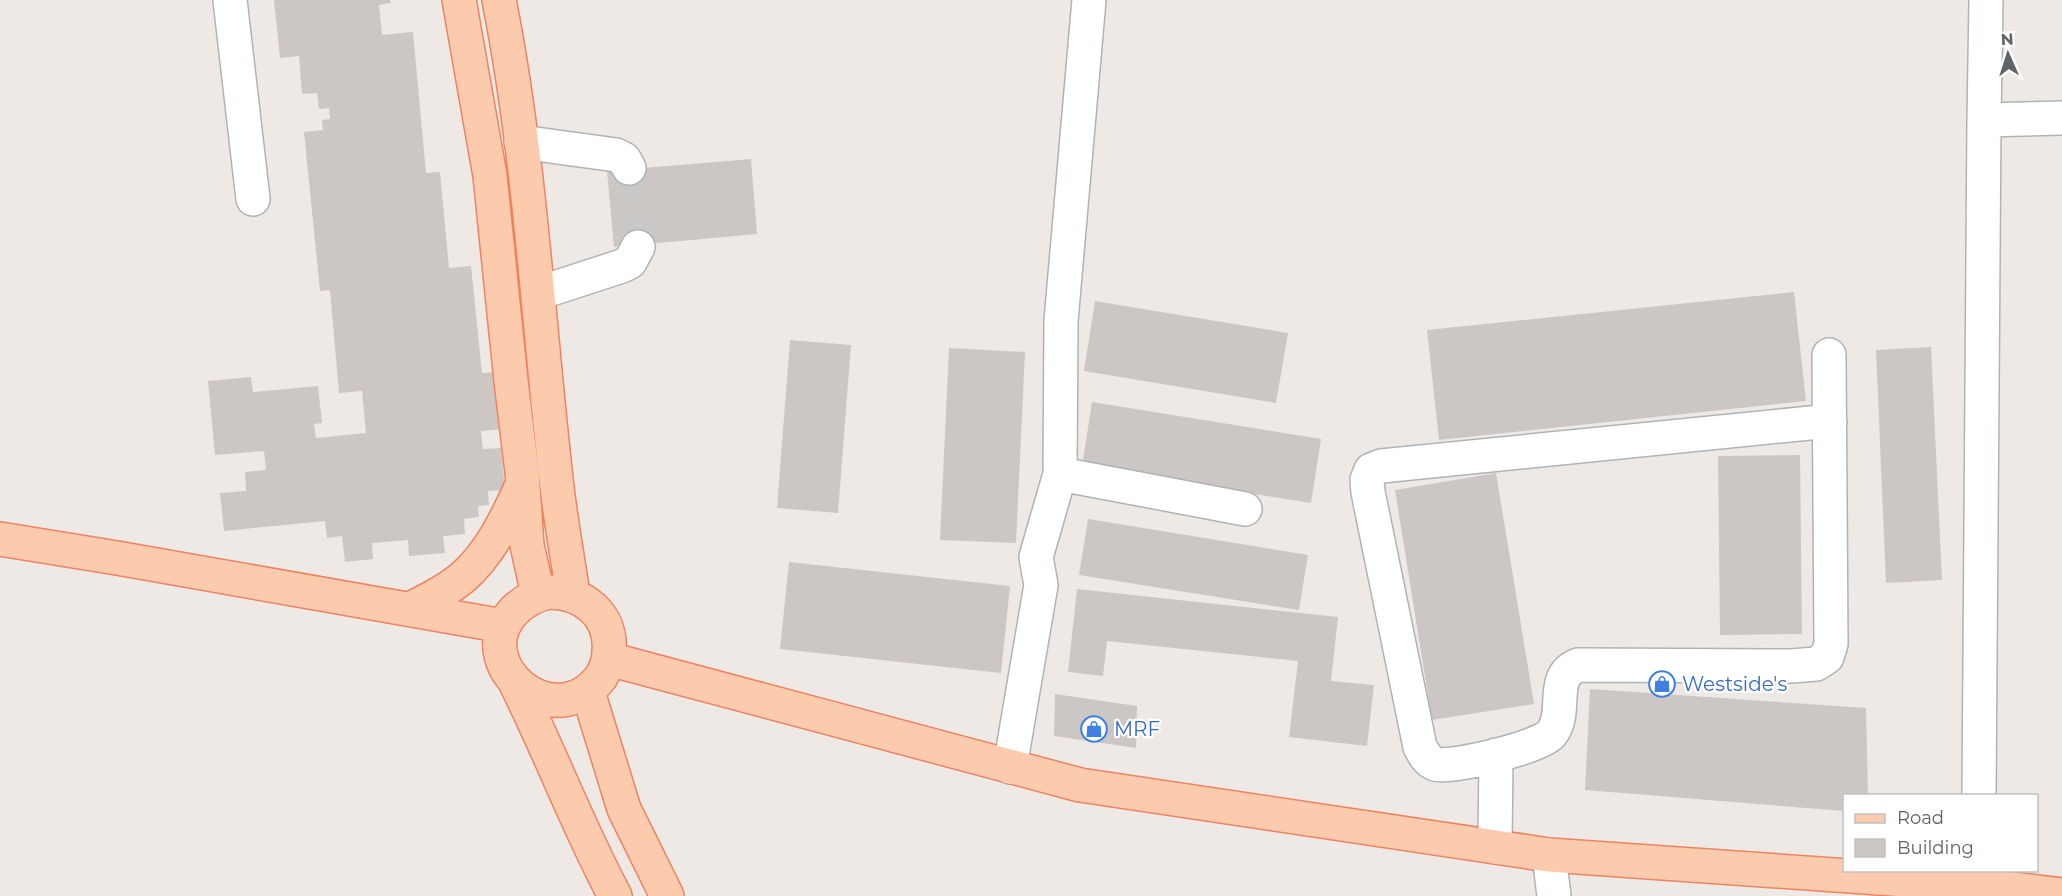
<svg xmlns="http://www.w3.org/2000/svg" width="2062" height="896" viewBox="0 0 2062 896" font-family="Montserrat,sans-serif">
	<rect width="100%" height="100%" fill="#efe9e6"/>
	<path fill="#ccc6c5" d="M274,0H390L391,3L379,5L382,35L413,32L426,173L440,172L449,268L471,266L482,373L497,372L503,429L481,431L483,449L501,448L505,490L488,491L489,505L478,506L479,517L464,519L465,534L443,536L445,553L409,556L408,540L372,543L373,559L345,562L342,536L327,538L325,521L224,531L220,493L246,491L245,472L266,470L264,451L215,455L208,381L251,377L253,392L318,386L322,423L314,424L316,438L366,433L362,391L339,393L330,290L320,291L304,132L323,130L322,120L330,119L329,108L319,109L317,93L302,94L299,56L280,58Z
		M751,159L757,234L614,247L607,171Z
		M1794,292L1806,401L1439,440L1427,330Z
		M1095,301L1288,333L1276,403L1084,371Z
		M790,340L851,345L838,513L777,508Z
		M1931,347L1942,580L1886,583L1876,350Z
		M949,348L1025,352L1016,543L940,540Z
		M1092,402L1321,439L1311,503L1082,467Z
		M1800,455L1802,634L1720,635L1718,456Z
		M1496,473L1534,704L1432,720L1395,490Z
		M1088,519L1308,555L1299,610L1079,575Z
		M789,562L1010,586L1001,673L780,649Z
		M1077,589L1338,617L1331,681L1374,685L1367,746L1289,737L1298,661L1107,641L1103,676L1068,672Z
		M1590,689L1866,708L1868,796H1844V811L1585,790Z
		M1055,694L1137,706L1136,748L1054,736Z"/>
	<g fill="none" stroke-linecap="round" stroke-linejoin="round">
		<path stroke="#cac8c6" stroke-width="33" stroke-dasharray="33 16" stroke-linecap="butt" d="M629,168L638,247"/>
		<g stroke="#aeb4b5" stroke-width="36">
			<path id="minor" d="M230,0L253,199
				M1984,120L1986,0
				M521,142L616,155L624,159L629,168
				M539,293L622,266L630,262L638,247
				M1829,355L1831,644L1827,657L1816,664L1791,666L1578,665C1548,677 1569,713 1551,734C1541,747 1450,769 1435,764C1427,761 1424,754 1420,747L1368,492L1367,480L1371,470L1381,466L1830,421
				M1060,474L1245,509
				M1010,767L1041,585L1036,557L1060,474L1061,321L1089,0
				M1979,796L1984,120L2062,118
				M1495,847L1496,755
				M1549,855L1554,896"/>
		</g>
		<g stroke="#ec8462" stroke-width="36">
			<path id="major" d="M459,0L490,176L511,381L522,472L527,545L538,595
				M499,0C531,161 538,325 557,487C561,523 568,559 573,595
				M0,539L117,558L503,626
				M549,592C583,592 612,615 609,651C609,660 606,669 601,677C554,739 465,663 514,611C524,601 535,595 549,592Z
				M410,609C428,600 446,591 462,578C490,554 507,518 522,485
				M609,659L1080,785L1549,855L1978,885L2062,895
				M516,684C551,754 578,827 615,896
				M588,692L624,809L667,896"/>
		</g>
		<use href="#minor" stroke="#fff" stroke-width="33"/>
		<use href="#major" stroke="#fccbae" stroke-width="33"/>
	</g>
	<defs>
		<g id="shop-ring" transform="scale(1.35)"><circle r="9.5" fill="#fff" stroke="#3f7fe0" stroke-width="1.5"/><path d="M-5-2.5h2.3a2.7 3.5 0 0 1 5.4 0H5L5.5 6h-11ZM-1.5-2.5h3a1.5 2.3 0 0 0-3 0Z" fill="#3f7fe0"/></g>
	</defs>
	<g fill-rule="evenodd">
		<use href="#shop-ring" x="1662" y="684"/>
		<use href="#shop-ring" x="1094" y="729"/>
	</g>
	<g text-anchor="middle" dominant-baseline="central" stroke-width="4.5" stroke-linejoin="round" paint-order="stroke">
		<g font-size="20" fill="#366cbe" stroke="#fff" text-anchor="start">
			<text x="1682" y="684">Westside's</text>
			<text x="1114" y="729">MRF</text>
		</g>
	</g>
	<rect x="1843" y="794" width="195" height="78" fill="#ffffff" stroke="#bec1c2" stroke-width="1.5"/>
	<rect x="1855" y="814" width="30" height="9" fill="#fccbae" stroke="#bec1c2" stroke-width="1.5"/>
	<text x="1897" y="824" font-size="18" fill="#5d6566">Road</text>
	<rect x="1855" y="839" width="30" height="18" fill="#ccc6c5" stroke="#bec1c2" stroke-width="1.5"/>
	<text x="1897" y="854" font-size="18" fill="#5d6566">Building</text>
	<g transform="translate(2008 54) rotate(357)" stroke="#ffffff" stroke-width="4.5" paint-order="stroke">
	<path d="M0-4.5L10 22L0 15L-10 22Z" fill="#5d6566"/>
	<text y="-9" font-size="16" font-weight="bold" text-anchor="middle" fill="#5d6566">N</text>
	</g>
</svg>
